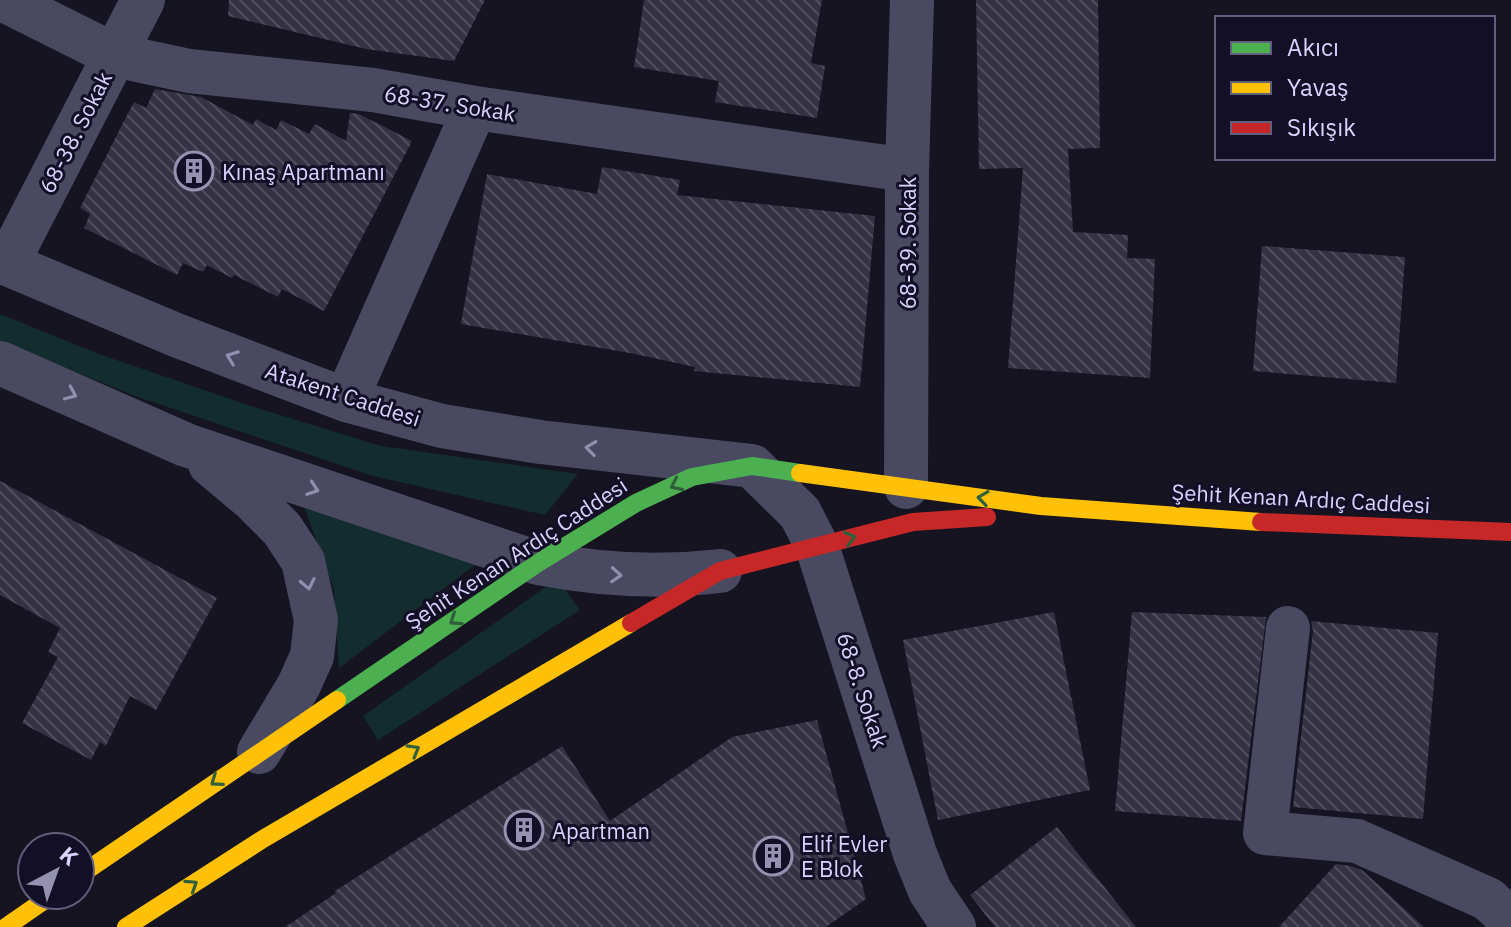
<svg xmlns="http://www.w3.org/2000/svg" width="1511" height="927" viewBox="0 0 1511 927" font-family="'IBM Plex Sans',sans-serif">
	<defs>
		<pattern id="building-back-hatch" width="6" height="6" patternUnits="userSpaceOnUse" patternTransform="scale(2)"><rect width="6" height="6" fill="#343243"/><path d="M-1 5l2 2M0 0l6 6M5-1l2 2" fill="none" stroke="#514f5f"/></pattern>
	</defs>
	<rect width="100%" height="100%" fill="#161421"/>
	<path fill="#132c2d" d="M0,314L99,354L251,406L381,446L578,474L545,515L373,476L135,396L0,341Z
		M301,498L475,565L339,668L334,589Z
		M557,579L580,610L378,740L363,716Z"/>
	<path fill="url(#building-back-hatch)" d="M229,0H485L454,61L366,49L228,16Z
		M644,0H822L811,63L825,66L817,118L715,102L719,81L634,67Z
		M976,0H1098L1100,148L1068,149L1073,232L1128,235L1127,258L1155,259L1150,378L1008,368L1023,168L979,169Z
		M155,89L201,97L253,125L256,119L276,130L281,120L309,134L315,124L346,141L350,113L359,114L412,141L324,311L282,289L278,297L234,275L232,278L207,265L203,272L183,263L177,275L84,228L90,214L80,208L124,121L134,102L146,108Z
		M602,167L680,180L677,195L875,216L860,387L694,371L695,367L630,353L461,324L487,174L597,194Z
		M1262,246L1405,257L1396,383L1253,371Z
		M0,481L217,598L156,710L130,696L106,746L100,742L91,760L22,723L58,657L48,652L60,628L0,595Z
		M1054,612L1090,790L938,820L903,640Z
		M1132,612L1266,617L1241,821L1115,811Z
		M1311,621L1438,633L1423,819L1293,807L1313,631Z
		M817,720L866,899L826,927H285L336,893L335,891L562,746L610,821L732,737Z
		M1057,827L1136,927H995L970,895Z
		M1336,864L1351,866L1362,870L1424,927H1279Z"/>
	<g fill="none" stroke-linecap="round" stroke-linejoin="round">
		<path stroke="#4a4962" stroke-width="44" d="M4,0L114,55L189,71L373,90L475,108L907,170
			M0,261L176,335L346,400L442,426L540,442L752,466L800,513L817,546L915,854L930,891L954,927
			M7,264L143,0
			M0,363L186,445L538,563C599,575 658,578 720,571
			M346,400L475,108
			M210,464L253,500L282,529L303,561L316,620L312,656L299,685L259,752
			M906,487L907,170L912,0
			M1288,628L1265,833L1357,841L1488,899L1511,920"/>
		<path stroke="#4caf50" stroke-width="18" d="M337,700L538,563L636,503L692,477L752,466L800,473"/>
		<path stroke="#ffc107" stroke-width="18" d="M800,473L1041,506L1261,522
			M80,875L337,700
			M6,927L52,895
			M126,927L263,839L631,623"/>
		<path stroke="#c62828" stroke-width="18" d="M1261,522L1511,532
			M631,623L720,571L913,522L987,517"/>
	</g>
	<defs><path id="oneway-chevron" d="M-2-3.5L2.5 0L-2 3.5" fill="none" stroke-width="1.6" stroke-linecap="round" stroke-linejoin="round" transform="scale(2)"/></defs>
	<g stroke="#928eb0">
		<use href="#oneway-chevron" transform="translate(232 357) rotate(-159)"/>
		<use href="#oneway-chevron" transform="translate(71 394) rotate(24)"/>
		<use href="#oneway-chevron" transform="translate(591 448) rotate(-173)"/>
		<use href="#oneway-chevron" transform="translate(313 489) rotate(19)"/>
		<use href="#oneway-chevron" transform="translate(616 575) rotate(4)"/>
		<use href="#oneway-chevron" transform="translate(308 584) rotate(78)"/>
	</g>
	<g stroke="#305f3b">
		<use href="#oneway-chevron" transform="translate(676 485) rotate(155)"/>
		<use href="#oneway-chevron" transform="translate(983 498) rotate(-172)"/>
		<use href="#oneway-chevron" transform="translate(850 538) rotate(-14)"/>
		<use href="#oneway-chevron" transform="translate(455 620) rotate(146)"/>
		<use href="#oneway-chevron" transform="translate(414 750) rotate(-30)"/>
		<use href="#oneway-chevron" transform="translate(216 781) rotate(145)"/>
		<use href="#oneway-chevron" transform="translate(192 885) rotate(-33)"/>
	</g>
	<defs>
		<g id="building-ring" transform="scale(2)"><circle r="9.5" fill="#130f26" stroke="#9591b1" stroke-width="1.5"/><path d="M-4-6H4V6H1V3H-1V6H-4ZM-2.5-4.3h1.7v1.8h-1.7ZM.8-4.3h1.7v1.8H.8ZM-2.5-1h1.7V.8h-1.7ZM.8-1h1.7V.8H.8Z" fill="#9591b1"/></g>
	</defs>
	<g fill-rule="evenodd">
		<use href="#building-ring" x="194" y="171"/>
		<use href="#building-ring" x="524" y="830"/>
		<use href="#building-ring" x="773" y="856"/>
	</g>
	<g text-anchor="middle" dominant-baseline="central" stroke-width="6" stroke-linejoin="round" paint-order="stroke">
		<g font-size="22" fill="#d9d4ff" stroke="#130f26">
			<text transform="translate(450 103) rotate(9)">68-37. Sokak</text>
			<text transform="translate(75 132) rotate(-63)">68-38. Sokak</text>
			<text transform="translate(907 243) rotate(-90)">68-39. Sokak</text>
			<text transform="translate(343 394) rotate(18)">Atakent Caddesi</text>
			<text transform="translate(1301 498) rotate(3)">Şehit Kenan Ardıç Caddesi</text>
			<text transform="translate(516 553) rotate(-33)">Şehit Kenan Ardıç Caddesi</text>
			<text transform="translate(863 690) rotate(72)">68-8. Sokak</text>
		</g>
		<g font-size="22" fill="#d9d4ff" stroke="#130f26" text-anchor="start">
			<text x="222" y="171">Kınaş Apartmanı</text>
			<text x="552" y="830">Apartman</text>
			<text x="801" y="843">Elif Evler<tspan x="801" dy="25">E Blok</tspan></text>
		</g>
	</g>
	<rect x="1215" y="16" width="280" height="144" fill="#130f26" stroke="#625e7d" stroke-width="2"/>
	<rect x="1231" y="42" width="40" height="12" fill="#4caf50" stroke="#625e7d" stroke-width="2"/>
	<text x="1287" y="56" font-size="24" fill="#d9d4ff">Akıcı</text>
	<rect x="1231" y="82" width="40" height="12" fill="#ffc107" stroke="#625e7d" stroke-width="2"/>
	<text x="1287" y="96" font-size="24" fill="#d9d4ff">Yavaş</text>
	<rect x="1231" y="122" width="40" height="12" fill="#c62828" stroke="#625e7d" stroke-width="2"/>
	<text x="1287" y="136" font-size="24" fill="#d9d4ff">Sıkışık</text>
	<g transform="translate(56 871) rotate(41)"><circle r="38" fill="#130f26" stroke="#625e7d" stroke-width="2"/>
	<path d="M0-6L14 30L0 20L-14 30Z" fill="#9591b1"/>
	<text y="-12" font-size="22" font-weight="bold" text-anchor="middle" fill="#d9d4ff">K</text>
	</g>
</svg>
